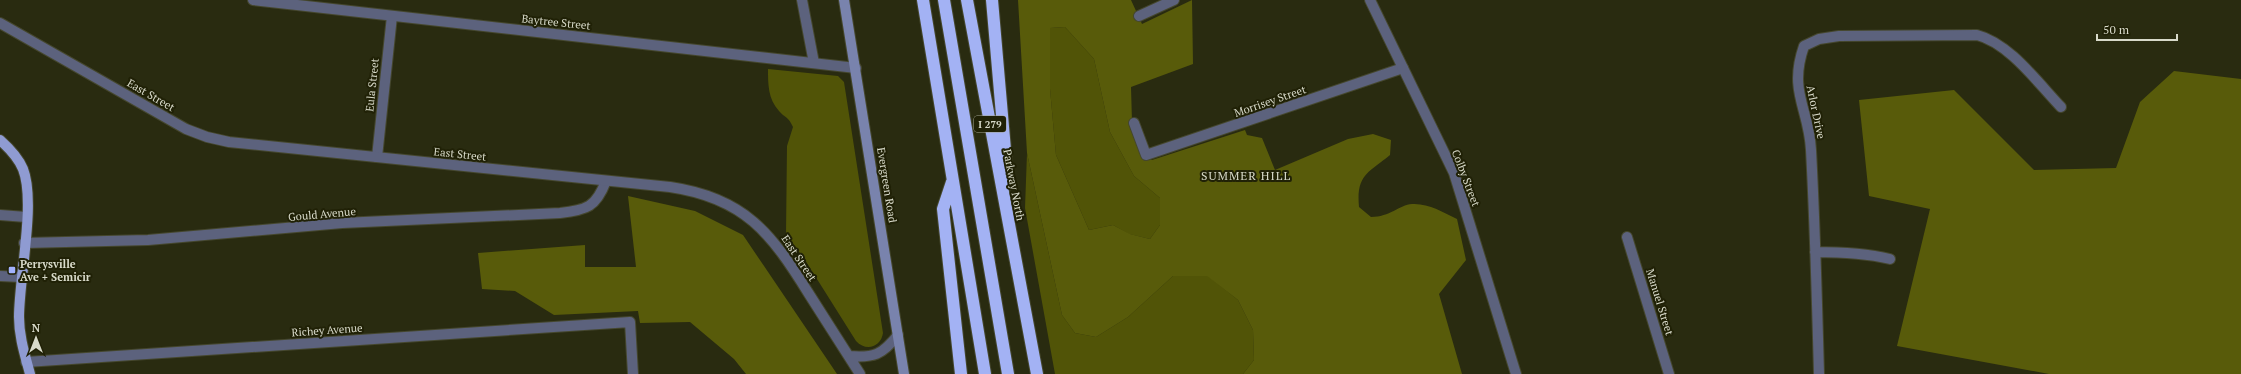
<svg xmlns="http://www.w3.org/2000/svg" width="2241" height="374" viewBox="0 0 2241 374" font-family="'PT Serif',serif">
	<rect width="100%" height="100%" fill="#292b10"/>
	<path fill="#515407" d="M1065,27L1094,59L1110,132L1134,176L1160,198V225L1150,239L1129,234L1113,225L1089,230L1056,155L1050,89V28Z
		M768,69L838,76L844,82L883,333C881,347 866,352 856,341L805,260L786,234L787,146L793,127C788,116 785,118 779,111C768,99 768,84 768,69Z
		M1027,153L1062,315L1075,333L1096,337L1128,317L1173,276H1208L1238,300L1253,330L1254,360L1243,374H1055L1025,208Z"/>
	<path fill="#585b0a" fill-rule="evenodd" d="M1018,0H1131L1142,24L1192,0L1193,64L1131,87L1132,122L1143,155L1152,160L1245,130L1247,135L1262,138L1275,170L1348,139L1373,134L1391,140L1390,155C1368,173 1356,175 1359,207L1371,217C1390,217 1399,205 1412,204C1428,203 1443,212 1457,219L1466,260L1439,294L1462,374H1243L1254,360L1253,330L1238,300L1207,276H1173L1128,317L1096,337L1075,333L1062,315L1027,153ZM1065,27L1094,59L1110,132L1134,176L1160,198V225L1150,239L1130,234L1113,225L1089,230L1056,155L1050,89V28Z
		M2174,71L2241,79V374H2049L1897,346L1930,209L1869,196L1859,100L1954,90L2034,170L2116,168L2140,102Z
		M628,196L695,211L743,235L837,374H746L734,359L690,322L640,323L638,311L554,315L515,291L482,289L478,253L585,245V267H636Z"/>
	<g fill="none" stroke-linecap="round" stroke-linejoin="round">
		<g stroke="#45472e" stroke-width="12">
			<path id="minor" d="M802,0L814,63
				M1139,16L1174,0
				M1134,123L1146,155L1403,68
				M377,157L392,16
				M0,215L26,217
				M1627,237L1669,374
				M24,243L148,240L342,223L560,213C587,210 596,207 606,181
				M1815,252C1841,252 1865,253 1890,259
				M0,276L21,277
				M26,362L630,322L633,374
				M1819,374C1817,299 1815,224 1811,150C1809,108 1788,92 1804,46L1819,39L1839,36L1977,35C2009,43 2038,83 2061,107"/>
		</g>
		<g stroke="#45472e" stroke-width="12">
			<path id="tertiary" d="M253,0L856,68
				M1370,0L1454,173L1516,374
				M0,23L186,129L207,137L229,142L670,187C745,198 771,233 809,294C826,321 843,347 860,374
				M849,356C874,358 882,355 898,335"/>
		</g>
		<g stroke="#45472e" stroke-width="12">
			<path id="secondary" d="M844,0L904,374"/>
		</g>
		<g stroke="#45472e" stroke-width="12">
			<path id="primary" d="M0,140C9,148 18,157 23,169C36,202 19,278 19,317C19,337 25,355 30,374"/>
		</g>
		<g stroke="#45472e" stroke-width="14">
			<path id="motorway" d="M923,0L985,374
				M944,0L1008,374
				M967,0L1037,374
				M992,0L1008,184
				M952,182L943,209L961,374"/>
		</g>
		<use href="#minor" stroke="#5c627d" stroke-width="10"/>
		<use href="#tertiary" stroke="#5c627d" stroke-width="10"/>
		<use href="#secondary" stroke="#7983ad" stroke-width="10"/>
		<use href="#primary" stroke="#8f9bd2" stroke-width="10"/>
		<use href="#motorway" stroke="#a3b2f4" stroke-width="12"/>
	</g>
	<rect fill="#a2b2fd" stroke="#202106" stroke-width="1.5" x="8" y="266" width="8" height="8" rx="2"/>
	<g text-anchor="middle" dominant-baseline="central" stroke-width="4" stroke-linejoin="round" paint-order="stroke">
		<rect fill="#202106" stroke="#a1a28f" stroke-width="1" x="974" y="116" width="32" height="16" rx="3"/>
		<g font-size="10" font-weight="bold" fill="#d8daca">
			<text x="990" y="124">I 279</text>
		</g>
		<g font-size="11" fill="#d8daca" stroke="#202106">
			<text transform="translate(556 22) rotate(6)">Baytree Street</text>
			<text transform="translate(372 85) rotate(-84)">Eula Street</text>
			<text transform="translate(151 95) rotate(30)">East Street</text>
			<text transform="translate(1270 101) rotate(-19)">Morrisey Street</text>
			<text transform="translate(1816 112) rotate(78)">Arlor Drive</text>
			<text transform="translate(460 154) rotate(6)">East Street</text>
			<text transform="translate(1466 178) rotate(69)">Colby Street</text>
			<text transform="translate(887 185) rotate(81)">Evergreen Road</text>
			<text transform="translate(1014 185) rotate(79)">Parkway North</text>
			<text transform="translate(322 214) rotate(-5)">Gould Avenue</text>
			<text transform="translate(799 258) rotate(56)">East Street</text>
			<text transform="translate(1660 302) rotate(73)">Manuel Street</text>
			<text transform="translate(327 330) rotate(-4)">Richey Avenue</text>
		</g>
		<g font-size="11" font-weight="bold" fill="#d8daca" stroke="#202106" text-anchor="start">
			<text x="20" y="264">Perrysville<tspan x="20" dy="13">Ave + Semicir</tspan></text>
		</g>
		<g font-size="12" letter-spacing="1" fill="#d8daca" stroke="#202106">
			<text x="1246" y="175">SUMMER HILL</text>
		</g>
	</g>
	<g transform="translate(36 338)" stroke="#202106" stroke-width="3" paint-order="stroke">
	<path d="M0-3L7 15L0 10L-7 15Z" fill="#d8daca"/>
	<text y="-6" font-size="11" font-weight="bold" text-anchor="middle" fill="#d8daca">N</text>
	</g>
	<path d="M2097 34v6h80v-6" fill="none" stroke="#d8daca" stroke-width="2"/>
	<text x="2103" y="34" font-size="12" fill="#d8daca" stroke="#202106" stroke-width="3" paint-order="stroke">50 m</text>
</svg>
